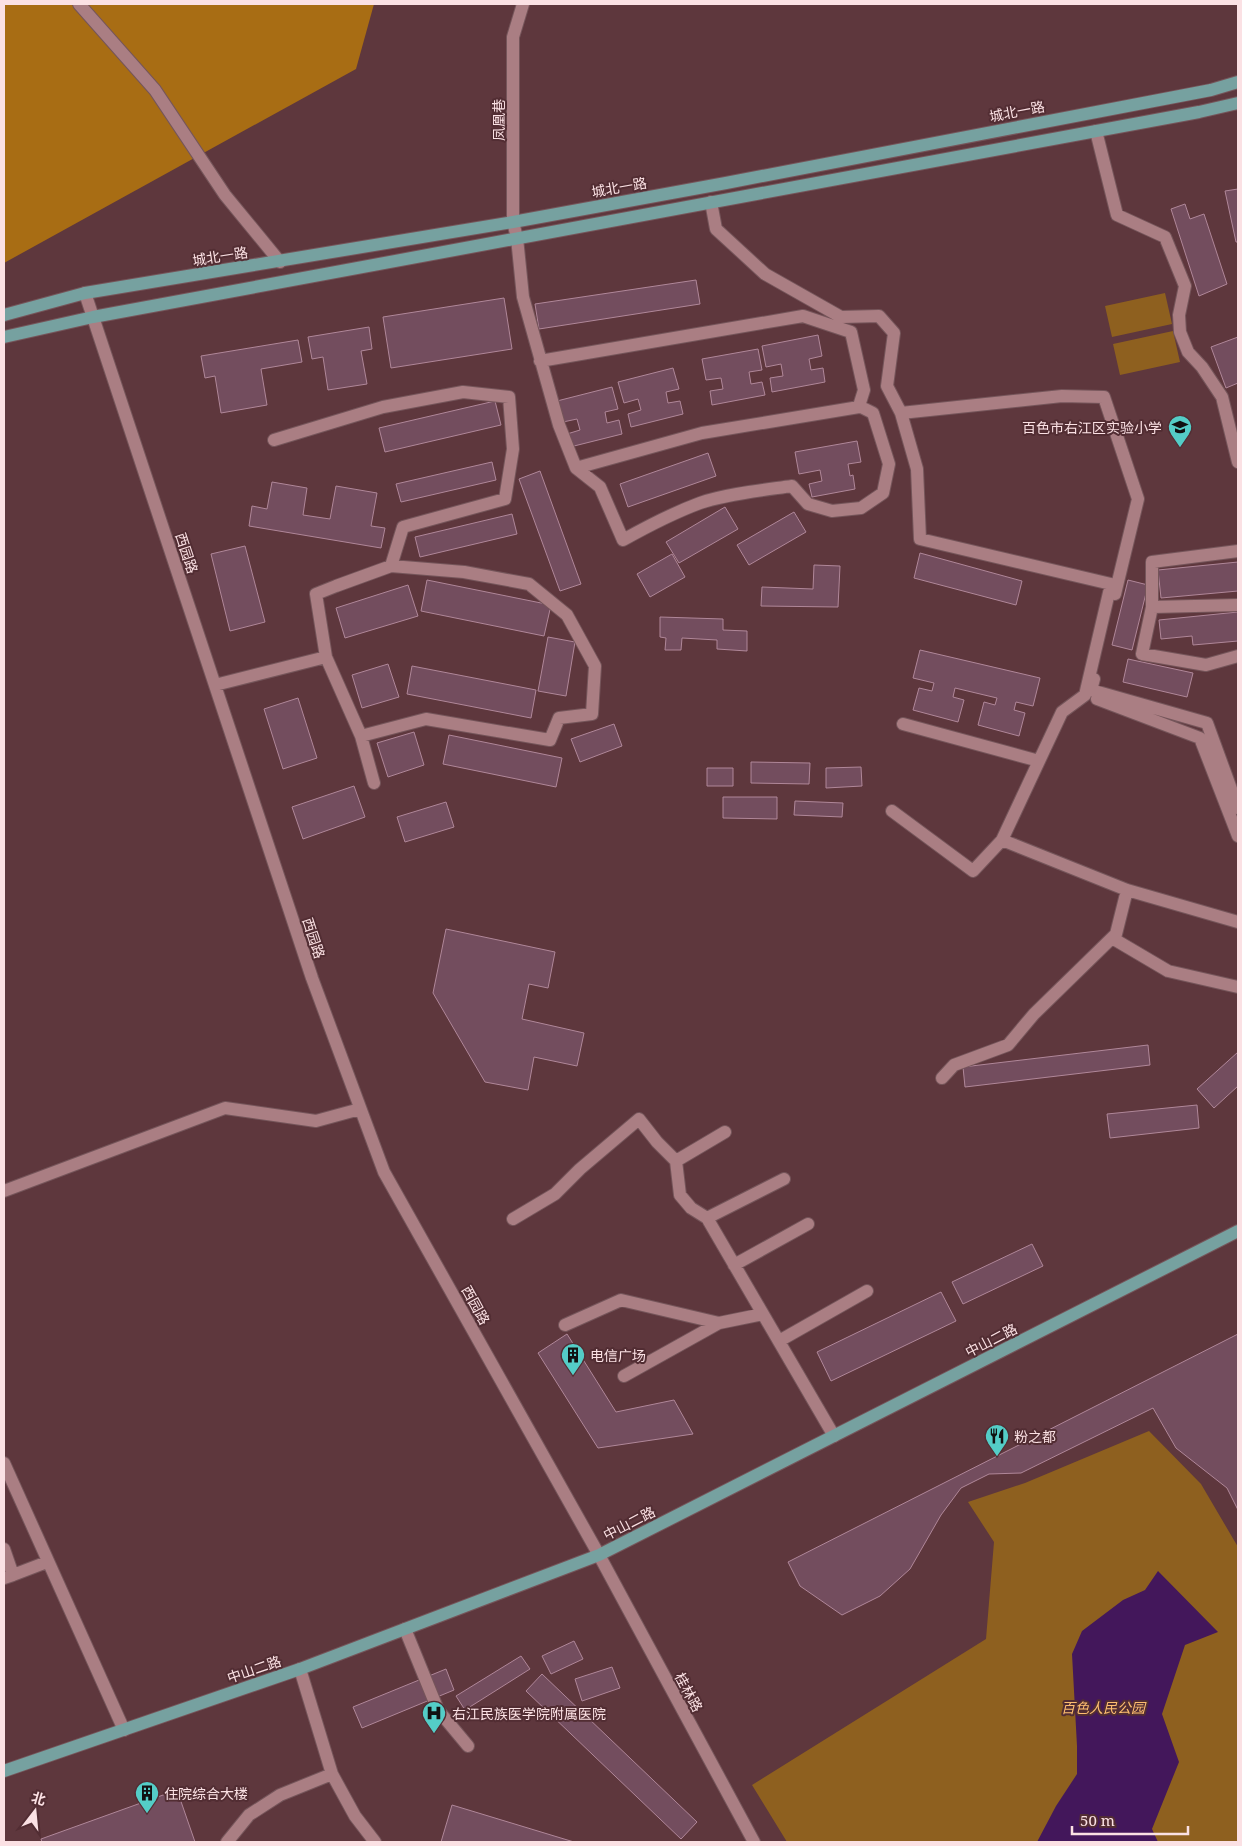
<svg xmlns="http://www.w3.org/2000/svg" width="1242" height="1846" viewBox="0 0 1242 1846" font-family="'Noto Serif','Noto Sans SC',serif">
	<rect width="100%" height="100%" fill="#5e373d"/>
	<path fill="#8e601f" d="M1165,293L1172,324L1112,337L1105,306Z
		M1173,331L1180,362L1120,375L1113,344Z
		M1149,1431L1201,1484L1238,1547V1842H787L752,1785L986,1639L994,1542L968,1502L1025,1483Z"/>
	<path fill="#a86d14" d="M4,4H374L356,69L4,263Z"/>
	<path fill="#43175b" d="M1158,1571L1218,1632L1185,1645L1162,1714L1179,1762L1152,1829L1158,1842H1037L1056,1806L1077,1774V1746L1072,1654L1082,1631L1123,1600L1145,1590Z"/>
	<path fill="#734d5e" stroke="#b08799" d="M1238,189V242H1236L1225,191Z
		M1185,204L1190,219L1204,214L1227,284L1199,296L1171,209Z
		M696,280L700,304L539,329L535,304Z
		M504,298L512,349L391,368L383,317Z
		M369,327L372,349L361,351L367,384L328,390L323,357L312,359L308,337Z
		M818,335L822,356L809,359L811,370L823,368L825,382L772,392L770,378L783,376L781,364L766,367L762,346Z
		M1238,337V383L1226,388L1211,347Z
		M298,340L302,362L261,369L267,405L221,413L215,376L205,378L201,356Z
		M758,349L762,370L749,372L751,384L762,382L765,395L712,405L710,391L723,389L721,378L706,380L702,359Z
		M673,368L679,389L666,392L668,403L680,401L683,414L631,427L628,414L641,410L638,399L624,403L618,382Z
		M612,387L618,409L605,412L607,423L619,420L622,434L570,447L567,434L580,430L577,419L563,422L557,401Z
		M495,401L501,425L385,452L379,428Z
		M857,441L861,462L848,464L850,476L853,475L855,489L812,497L809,484L822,481L820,470L799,474L795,452Z
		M708,453L716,476L628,507L620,484Z
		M492,462L496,480L401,502L396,484Z
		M540,471L581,584L560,591L519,479Z
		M272,482L307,488L303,515L330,519L336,486L377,493L371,526L385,528L381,548L249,526L252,506L267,509Z
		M725,507L738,529L679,563L666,542Z
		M794,512L806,532L749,565L737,545Z
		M512,514L517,534L420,557L415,537Z
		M245,546L265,622L230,631L211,554Z
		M920,553L1022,581L1016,605L914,578Z
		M672,554L685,577L650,597L637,574Z
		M1238,562V591L1161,598L1158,570Z
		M814,565L840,566L838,607L761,606L762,587L813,589Z
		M427,580L551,605L544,636L421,611Z
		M1128,580L1148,585L1132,650L1112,645Z
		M408,585L418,616L345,638L336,608Z
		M1238,612V641L1193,645L1192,636L1161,639L1159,620Z
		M660,617L723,619V630L747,631V651L717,649V640L682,638L681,650H665L666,638L660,637Z
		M548,637L575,642L566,696L538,691Z
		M920,650L1040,678L1033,706L1016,702L1014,710L1025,713L1019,736L978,725L984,702L995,705L997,698L955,688L953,697L964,700L958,722L913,710L919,688L932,691L934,683L913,678Z
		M1128,659L1193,673L1187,697L1123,682Z
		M388,664L399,697L362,708L352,675Z
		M412,666L536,690L531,718L407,694Z
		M298,698L317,758L283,769L264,709Z
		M614,724L622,746L580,762L571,739Z
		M414,732L424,765L388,777L377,743Z
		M449,735L562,758L556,787L443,764Z
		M751,762L810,763L809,784L751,783Z
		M861,767L862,786L826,788V768Z
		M707,768H733V786H707Z
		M354,786L365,817L303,839L292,807Z
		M723,797H777V819L723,818Z
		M795,801L843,803L842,817L794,815Z
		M446,802L454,827L405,842L397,817Z
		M446,929L555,952L548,988L529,984L522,1019L584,1033L577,1066L534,1057L528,1090L485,1082L433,993Z
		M1148,1045L1150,1065L965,1087L963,1067Z
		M1238,1052V1086L1214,1108L1197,1089Z
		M1197,1105L1199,1128L1110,1138L1107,1114Z
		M1032,1244L1043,1266L963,1304L952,1282Z
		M941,1292L956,1321L831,1381L817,1352Z
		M567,1334L616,1412L674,1400L693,1434L598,1448L538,1353Z
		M1238,1334V1510L1227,1488L1176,1448L1153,1408L1021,1473L989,1474L961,1488L941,1515L910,1569L880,1596L842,1615L800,1586L788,1562Z
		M574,1641L583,1659L551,1674L542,1656Z
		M521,1656L530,1669L465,1710L456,1696Z
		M612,1667L620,1688L582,1701L575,1679Z
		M446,1669L454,1690L362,1728L353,1707Z
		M542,1674L697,1822L681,1839L526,1691Z
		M177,1790L195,1842H42L41,1839Z
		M452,1805L574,1842H441Z"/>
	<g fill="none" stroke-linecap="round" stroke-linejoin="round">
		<g stroke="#75555a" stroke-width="14">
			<path id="minor" d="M79,4L155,90L225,195L280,262
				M523,4L513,37V222L517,238L523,297L559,425L576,468L702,433L859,407
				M1096,131L1117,215L1165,237L1185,286L1179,315L1180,332L1188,352L1202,367L1222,397L1238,462
				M711,202L716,229L765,274L841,317L879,316L894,333L887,386L901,413L917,469L920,539L1111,584L1085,695L1062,712L1002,840L1127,890L1238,922
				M85,293L312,978L384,1172L599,1555L754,1842
				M540,361L803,316L851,332L864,390L859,406L873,413L889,464L883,493L861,508L832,511L808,504L792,486C764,490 726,494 700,503C673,513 648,526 623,540L600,487L576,468
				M901,413L1062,396L1104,397L1138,499L1115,594
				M274,440L383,407L463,392L509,397L513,449L505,499L403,527L391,566
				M1238,551L1152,562V607L1142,654L1206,665L1238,656
				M1152,607L1238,605
				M1094,679L1091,690L1207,723L1238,808
				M215,685L326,657L361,736L426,719L550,740L559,718L592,714L595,666L567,615L529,584L464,572L391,566L336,586L316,594L326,657
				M1097,699L1200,738L1238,836
				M903,724L1039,761
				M361,736L374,783
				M892,811L973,871L1002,840
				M1112,938L1168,971L1238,987
				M942,1078L954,1065L1008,1045L1034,1014L1116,934L1127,890
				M676,1161L725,1132
				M4,1191L225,1108L316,1121L360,1109
				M707,1218L784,1179
				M513,1219L555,1194L580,1169L639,1119L657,1142L676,1161L680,1195L691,1208L707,1218L834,1436
				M734,1265L808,1224
				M565,1325L621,1300L719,1323L763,1314
				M779,1341L867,1291
				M624,1376L719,1323
				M4,1463L124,1730
				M4,1549L13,1575L4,1578
				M13,1575L47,1562
				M405,1629L438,1710L468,1746
				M300,1669L332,1774L355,1816L375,1842
				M227,1842L249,1815L280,1795L332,1774"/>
		</g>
		<g stroke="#75555a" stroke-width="14">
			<path id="major" d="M4,315L85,293L513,222L726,183L1211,90L1238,82
				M4,337L93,317L1199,112L1238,103
				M4,1771L300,1669L599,1555L1238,1231"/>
		</g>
		<use href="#minor" stroke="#aa7e83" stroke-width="12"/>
		<use href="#major" stroke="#76a1a0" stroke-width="12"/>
	</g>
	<defs>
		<g id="school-pin" transform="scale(1.25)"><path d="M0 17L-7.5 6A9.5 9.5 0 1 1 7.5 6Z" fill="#54cdc7" stroke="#522d33"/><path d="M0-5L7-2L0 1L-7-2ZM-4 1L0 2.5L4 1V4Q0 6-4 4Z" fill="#111"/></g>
		<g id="building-pin" transform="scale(1.25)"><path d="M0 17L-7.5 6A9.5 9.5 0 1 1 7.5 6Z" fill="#54cdc7" stroke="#522d33"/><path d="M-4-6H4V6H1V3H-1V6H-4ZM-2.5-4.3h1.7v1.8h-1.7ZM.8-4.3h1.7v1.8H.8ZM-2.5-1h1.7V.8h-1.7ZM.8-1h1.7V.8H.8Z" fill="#111"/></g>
		<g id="restaurant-pin" transform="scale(1.25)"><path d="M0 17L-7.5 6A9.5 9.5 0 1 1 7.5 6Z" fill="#54cdc7" stroke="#522d33"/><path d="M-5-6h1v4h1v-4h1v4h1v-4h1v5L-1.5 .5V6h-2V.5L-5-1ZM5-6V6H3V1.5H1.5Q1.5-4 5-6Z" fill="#111"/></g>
		<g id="hospital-pin" transform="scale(1.25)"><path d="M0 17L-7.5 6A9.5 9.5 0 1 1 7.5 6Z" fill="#54cdc7" stroke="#522d33"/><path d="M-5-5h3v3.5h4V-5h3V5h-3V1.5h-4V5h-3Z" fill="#111"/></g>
	</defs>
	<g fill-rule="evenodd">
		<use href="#school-pin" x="1180" y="427"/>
		<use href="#building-pin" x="573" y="1355"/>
		<use href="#restaurant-pin" x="997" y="1436"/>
		<use href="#hospital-pin" x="434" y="1713"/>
		<use href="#building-pin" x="147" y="1793"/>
	</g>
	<g text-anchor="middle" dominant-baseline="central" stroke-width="4" stroke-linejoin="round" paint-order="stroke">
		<g font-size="14" fill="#fbe1e4" stroke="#522d33">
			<text transform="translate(1017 111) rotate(-11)">城北一路</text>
			<text transform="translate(498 120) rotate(-90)">凤凰巷</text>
			<text transform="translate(619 187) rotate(-10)">城北一路</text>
			<text transform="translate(220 256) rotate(-9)">城北一路</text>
			<text transform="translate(187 553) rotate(72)">西园路</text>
			<text transform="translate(314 938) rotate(72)">西园路</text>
			<text transform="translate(476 1305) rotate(61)">西园路</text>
			<text transform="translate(991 1340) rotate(-27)">中山二路</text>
			<text transform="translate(629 1523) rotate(-27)">中山二路</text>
			<text transform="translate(254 1669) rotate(-19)">中山二路</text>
			<text transform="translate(689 1692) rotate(62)">桂林路</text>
		</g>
		<g font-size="14" fill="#fbe1e4" stroke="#522d33" text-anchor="start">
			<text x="1162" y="427" text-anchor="end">百色市右江区实验小学</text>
			<text x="590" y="1355">电信广场</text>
			<text x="1014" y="1436">粉之都</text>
			<text x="452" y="1713">右江民族医学院附属医院</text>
			<text x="164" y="1793">住院综合大楼</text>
		</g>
		<g font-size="14" font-style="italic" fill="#febe70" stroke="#522d33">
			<text x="1103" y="1707">百色人民公园</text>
		</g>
	</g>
	<rect width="1242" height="1846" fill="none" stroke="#fbe1e4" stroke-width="10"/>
	<g transform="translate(35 1811) rotate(16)" stroke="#522d33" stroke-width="4" paint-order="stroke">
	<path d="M0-4L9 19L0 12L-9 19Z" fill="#fbe1e4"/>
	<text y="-8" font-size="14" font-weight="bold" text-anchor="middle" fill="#fbe1e4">北</text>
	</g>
	<path d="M1072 1826v8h116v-8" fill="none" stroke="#fbe1e4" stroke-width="2.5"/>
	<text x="1080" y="1826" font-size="15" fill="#fbe1e4" stroke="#522d33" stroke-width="4" paint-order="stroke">50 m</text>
</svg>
